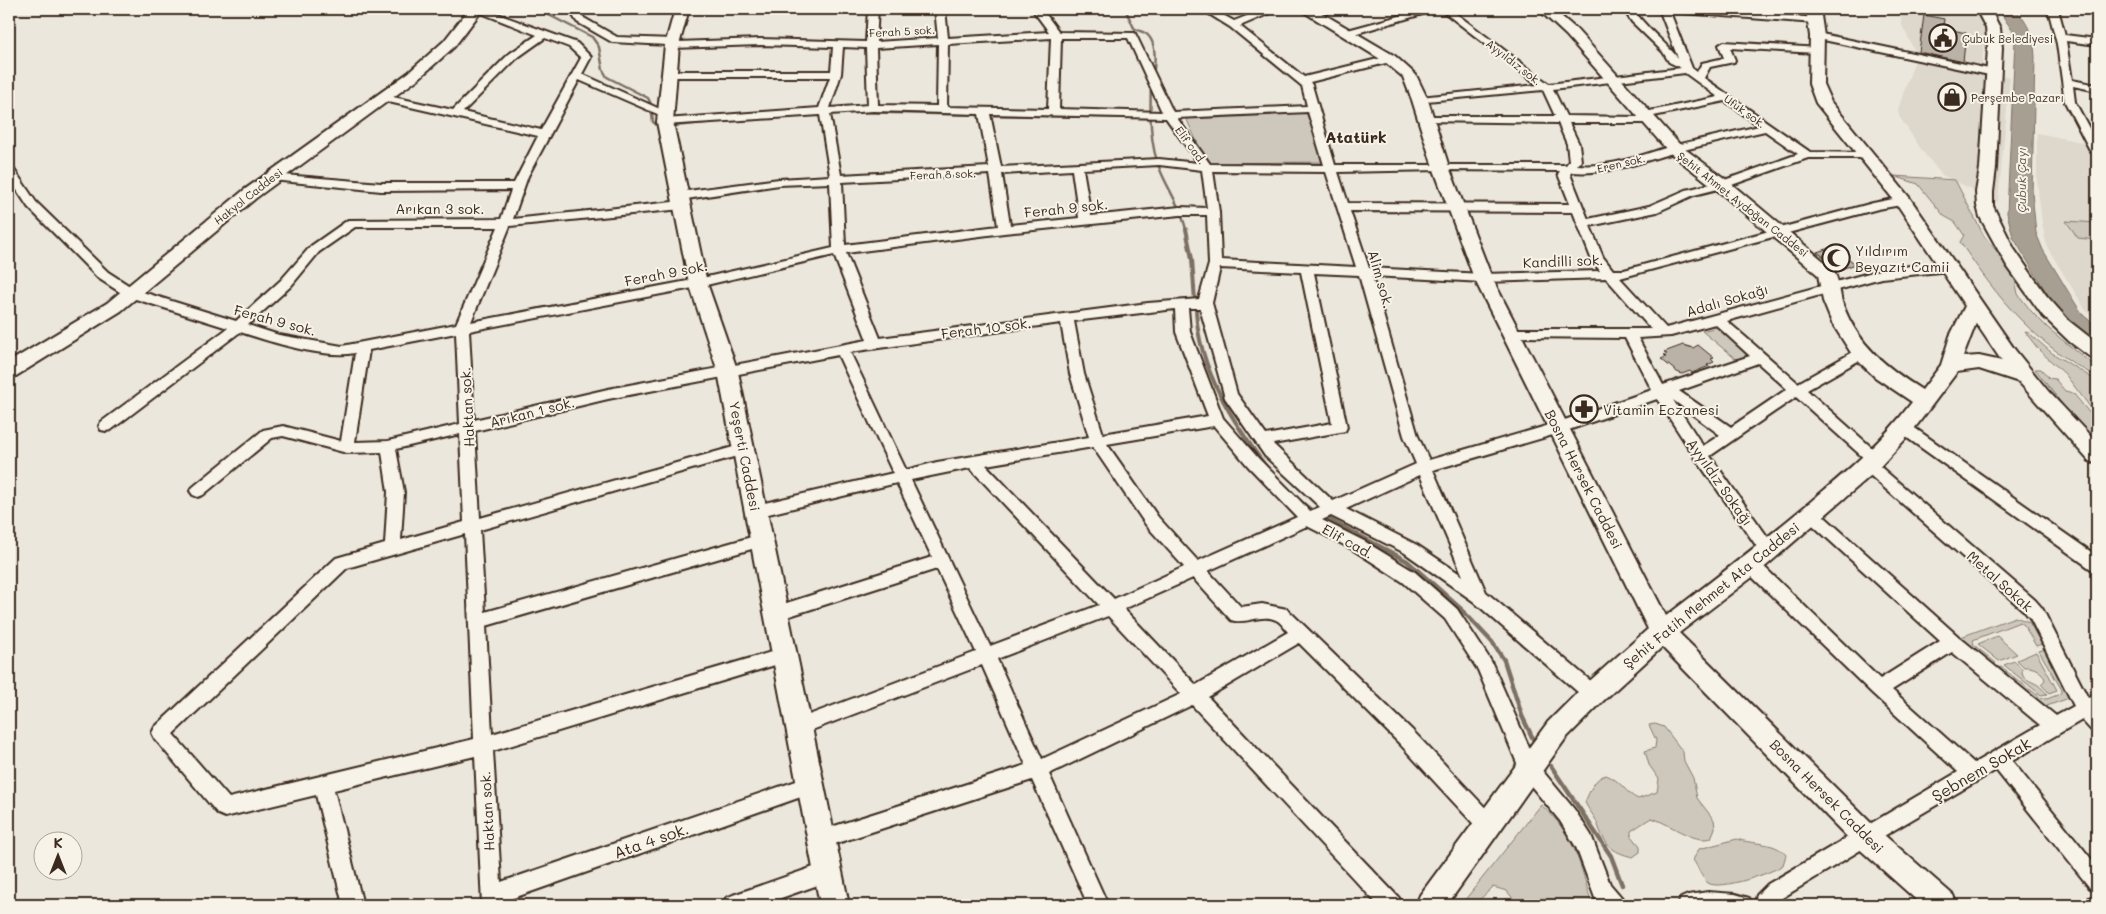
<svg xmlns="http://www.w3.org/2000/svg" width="2106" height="914" viewBox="0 0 2106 914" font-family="Mali,sans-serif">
	<rect width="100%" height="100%" fill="#ece7dc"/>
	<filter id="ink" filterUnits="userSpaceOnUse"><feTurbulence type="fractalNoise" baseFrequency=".02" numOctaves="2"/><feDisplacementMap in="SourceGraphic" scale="10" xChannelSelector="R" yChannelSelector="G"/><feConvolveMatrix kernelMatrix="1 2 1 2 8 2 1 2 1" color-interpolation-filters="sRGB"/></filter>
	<g filter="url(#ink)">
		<path fill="#ddd7cc" d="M1899,9H1973L1985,26L1982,67L1916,54L1902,25Z
			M1916,57L2010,77L1998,202L1942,175L1923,152L1899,116L1898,109Z
			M2037,133L2086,143L2097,160V322L2085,309L2047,247L2042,223L2037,181Z"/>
		<path fill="#cec8bc" stroke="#84796d" d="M1306,112L1324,162L1207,163L1186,118Z
			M1894,176L1955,180L1984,236L2000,255L2015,280L2018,294L2031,311L2049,329L2097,368V377C2035,344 1999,300 1960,242L1964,235L1955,222L1944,216L1918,184Z
			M2066,221L2097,223V240L2078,238Z
			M1721,326L1752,355L1737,360L1702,331Z
			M2025,332L2029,333L2052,353L2097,381V416L2065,374L2039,350Z
			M2035,369H2041L2049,378L2055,379L2065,391L2073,393L2097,422V445L2066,409Z
			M2015,617L2029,622L2042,644L2036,646L2024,625L2020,622L1973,640L1974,645L1996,663L1991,664L1958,638Z
			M1997,636L2017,654L1999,661L1978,644Z
			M2045,649L2070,692L2069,698L2047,706L2041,705L1996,669L2001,667L2041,698L2047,699L2060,694L2062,690L2039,651Z
			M2036,652L2057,690L2049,693L2041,684L2045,680C2043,671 2033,666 2024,667L2017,660Z
			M2014,661L2022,668C2021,680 2030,680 2038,685C2041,687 2044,691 2047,694L2041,695L2004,665Z
			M1655,724L1664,727L1683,752L1684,761L1693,778L1697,798L1714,820L1715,828L1711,838C1693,844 1668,822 1651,818L1631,831V835L1640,846V852L1633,857C1611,852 1605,845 1597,823C1595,816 1588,810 1585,802C1590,791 1594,778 1606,775C1622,781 1625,793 1638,799L1657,792L1659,779L1649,765L1645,751L1655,748L1656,740L1649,725Z
			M1541,805C1575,834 1580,864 1592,905H1518L1507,891L1493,887L1474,905H1469L1464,901Z
			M1737,839C1753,845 1775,841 1786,855L1783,865C1772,873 1720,891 1708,883C1701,878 1698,866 1693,860L1699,849Z"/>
		<path fill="#a89f93" stroke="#7c7064" d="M1998,9H2015C2029,24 2034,37 2035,57L2032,193L2036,233L2043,250L2077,306L2084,316L2097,326V342L2063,316L2051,300L2013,237L2007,213L2015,40L2014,33Z"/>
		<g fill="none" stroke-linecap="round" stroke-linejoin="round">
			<path stroke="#7c7064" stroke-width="2.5" d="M537,9L592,37L599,47L603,70L607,77L648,98L651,104
				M1125,9L1134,28C1138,31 1141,31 1145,33C1158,41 1155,64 1153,76
				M1151,83C1150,112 1149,145 1161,172C1169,191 1182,209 1186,230
				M853,112L980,115
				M652,114L653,122L657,125
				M988,115L1150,118
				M674,126L734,120"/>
			<path stroke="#7c7064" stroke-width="4" d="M1186,229L1192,259L1195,301
				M1196,311C1199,370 1233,422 1267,468
				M1296,498L1314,512
				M1323,516L1345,528"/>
			<path stroke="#7c7064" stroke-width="4.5" d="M1343,527L1407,561L1461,609L1492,642L1504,660L1522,716L1535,743
				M1551,766L1611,856L1622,885"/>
		</g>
		<path fill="#bab2a7" stroke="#3b2a1e" d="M1924,15L1944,19L1943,28L1966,33L1963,62L1919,52Z
			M1832,247L1856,264L1841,269L1817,252Z
			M1683,345L1693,348L1698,345L1714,358L1711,359L1714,362L1707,365L1709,366L1692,373L1690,371L1682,374L1677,372L1661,359L1666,357L1664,355L1667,354L1664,352Z"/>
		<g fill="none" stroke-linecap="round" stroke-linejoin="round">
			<g stroke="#3b2a1e" stroke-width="4">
				<path id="street" d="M471,9H484L577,43L591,57L582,74L671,114L670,116H662L579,80L528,176L513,219L682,201L688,205L682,209L510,226L471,322L698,279L833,248L830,183L779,185L680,200L674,196L680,192L779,179L830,176L820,115L665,125L660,122L665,119L819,108L830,77H669L664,74L669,71H831L833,47L760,45L672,48L667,45L612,42L577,22L572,14L573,9H583L582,14L584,18L617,37L673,39L678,42L760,39L866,42L868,9H878L876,42L938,38L935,9H945L948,38L1049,32L1032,9H1042L1059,32L1135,33L1173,112L1307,106L1302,86L1230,27L1201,9H1212L1234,21L1264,9H1277L1275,11L1240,26L1304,77L1390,56L1395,59L1394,61L1310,82L1312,85L1335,165H1566L1569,161L1567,144L1558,123L1422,121L1421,119L1422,117L1426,116H1555L1543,90L1416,102L1415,100L1416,98L1420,97L1538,85L1440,9L1347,36L1342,33L1344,31L1425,9H1450L1549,84L1681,68L1669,62L1663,52L1632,22L1623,9H1633C1645,27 1664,41 1678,58L1659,9H1700L1818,18V22L1815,23L1670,12L1692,68L1697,72L1702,63L1724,58L1719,45L1724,42L1820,48L1821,50L1816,53L1730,48L1735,60L1734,62L1710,67L1704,78L1810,152L1866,153L1870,154L1872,156L1870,158H1808L1726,187L1694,195L1657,212L1590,226L1603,257L1613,270H1624L1873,203L1903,197L1907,198L1909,201L1907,204L1878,209L1620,278L1666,328L1880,270L1918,265L1953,264L1955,267L1953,270L1949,271L1881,278L1727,321L1798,383L1855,351H1865L1867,354L1865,357L1807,390L1879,454L1882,458L1879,462L1876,463L2035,600L2042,608L2088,698L2097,694V732L2091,730L2082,720L2012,761L2097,866V891L2090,888L1996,770L1872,843L1782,898L1775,905H1754L1757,895L1768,884L1958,772L1873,694L1745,570L1743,565L1745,560L1751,559L1757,560L1880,679L1940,641L1805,518L1803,514L1805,510L1811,508L1817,510L1959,637L2056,716L2074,706L2030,618L2023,610L1863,469L1860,465L1863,461L1866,460L1796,397L1710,456L1774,546L1776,550L1774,554L1768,556L1762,554L1696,459L1657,399L1563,432L1433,470L1486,592L1599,688L1602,694L1599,700L1593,702L1587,700L1473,601L1405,553L1331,516L1322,520L1364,541L1415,572L1457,609L1491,661L1536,763L1574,809L1591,835L1610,884L1622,898L1625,905H1601L1595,898L1576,847L1560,821L1522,775L1478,670L1445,619L1403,582L1352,549L1307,526L1208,571L1241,607L1262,604L1287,609L1413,731L1495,818L1498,825L1495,832L1488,834L1481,832L1399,743L1299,643L1208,697L1399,898L1402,905H1378L1192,705L1049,774L1108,905H1088L1032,780L822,848L815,846L812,839L815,832L822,830L1026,765L982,665L799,735L793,733L790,727L793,721L976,652L937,569L777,620L771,618L769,613L771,608L777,606L932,557L897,483L756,517L750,515L748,511L750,507L756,505L893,473L838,355L608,399L475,431L480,518L744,444L749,445L751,449L749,453L744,454L480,530L485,612L762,534L768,536L770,540L768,544L762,546L486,626L492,734L785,648L791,650L794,655L791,660L785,662L493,751L501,882L811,776L818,779L821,785L818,791L502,902V905H482L475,756L334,790L363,905H343L316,795L225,817L218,814L155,739L152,733L155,727L336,558L385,544L388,492L382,452L347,453L283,436L272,438L203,495L198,497L193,495L190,491L193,487L263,430L283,426L341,441L355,353C324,359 271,342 240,332L111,430L106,431L101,430L99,426L101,422L228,328L126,296L98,278L28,207L9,178V167L13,168L36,202L108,272L136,290L236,321L281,280L311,246L348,220L501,219L511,190L381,191L272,180L266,177L272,174L381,183H514L538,136L384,101L379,98L384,95L453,110L509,54L537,35ZM545,38L569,47L581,58L541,130L463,112L517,58ZM1051,38L1048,109L947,107L948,44ZM1061,38H1128L1162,112L1059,109ZM938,44L937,106L878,105L876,48ZM843,47L866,48L868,105L830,108L841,74ZM1685,73L1718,97L1640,113V117L1566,116L1553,89ZM1725,101L1759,126C1730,133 1700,139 1672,146C1640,155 1611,168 1577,165L1581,161L1579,144L1569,123H1648L1653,120L1649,117ZM873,111L979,114L989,167L841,175L830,114ZM1308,112L1324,165L1210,164L1177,118ZM990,114L1166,118L1198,163L1159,159L1001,167ZM1765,131L1798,154L1719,182L1686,190L1649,206L1588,219L1570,174L1572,172C1611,175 1643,161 1680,151C1708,144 1737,137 1765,131ZM1159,165L1202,170L1207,208L1180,207L1091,216L1083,169ZM1072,170L1079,218L1010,225L1002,174ZM1441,170L1560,171L1558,174L1570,204L1348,203L1338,172ZM1213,171L1326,172L1356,267L1221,260L1219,212ZM990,174L998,226L845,245L842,182ZM1350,211L1573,212L1591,258L1600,271L1483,274L1369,268ZM1180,215H1207L1209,264L1199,299L1148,303L880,338L846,253L1004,233ZM355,227H498L456,324L342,346L279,335L248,325L291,286L319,252ZM834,255L867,340L608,389L474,420L469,331L698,287ZM1220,268L1301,272L1332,423L1266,435L1237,394L1212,303ZM1314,273L1359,275L1404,436L1416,464L1333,501L1273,444L1340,432L1345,431L1347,427ZM1372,276L1483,282L1606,278L1651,329H1511L1506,330L1504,333L1506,336L1511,337L1625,338L1652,390L1553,424L1429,460L1418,436ZM1188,308H1200L1225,398L1265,456L1320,507L1310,511L1258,458L1223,418L1190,332ZM1175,309L1176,332L1208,416L1103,434L1084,374L1074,321ZM1061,323L1070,374L1089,437L937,462L906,470L850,352ZM1715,324L1750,356L1663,385L1638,338L1671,336ZM456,333L460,424L388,441L355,442L369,350ZM1758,363L1787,389L1731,427L1679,391ZM1673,400L1720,435L1703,446ZM1214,426L1248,466L1297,517L1198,561L1158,517L1107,444ZM460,434L464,522L401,540L404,492L396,449ZM1093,447L1146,525L1184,567L1114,599L986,465ZM970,468L1099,605L990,646L911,480ZM1420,475L1463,576L1417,545L1346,509ZM465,534L474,739L229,798L173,734L347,568ZM1193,578L1231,620C1245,625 1262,613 1276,620C1281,622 1285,629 1288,632L1196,685L1124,609ZM1108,616L1181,694L1042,759L997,659ZM1952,652L2040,725L1974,763L1892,690Z
					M2048,9H2058L2065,35L2097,39V45L2066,41L2072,80L2097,85V91L2073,86L2075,102L2097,143V155L2091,152L2065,102L2057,44Z
					M1817,33L1994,70L1999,73L1994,76L1814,38L1812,36Z
					M1904,423L1909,424L2097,556V570L2091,569L1899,432L1897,428L1899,424Z
					M828,862L835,865L838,872L835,879L761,905H723L726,898L733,895Z
					M1708,892L1735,894L1749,898L1752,905H1678L1681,898L1688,895Z
					M2097,894V905H2086L2089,898Z"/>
			</g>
			<g stroke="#3b2a1e" stroke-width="4">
				<path id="secondary" d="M469,9H483L454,47L418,79L256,198L121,311L16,376L9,378V362L107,303L244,190L408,73L444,41Z
					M675,9H689L679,45L673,122L707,283L738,372L849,905H820L718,372L689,283L657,122L665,45Z
					M1299,9H1315L1395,56L1416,75L1428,100L1449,167L1492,278L1666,616C1715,579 1762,542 1809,503C1846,472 1883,441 1912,402L1875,377L1853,356L1832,323L1823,301L1818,275L1716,189L1669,152L1566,35L1538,9H1553L1576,29L1681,146L1728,181L1832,268C1840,280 1839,293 1843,305C1858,345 1887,368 1922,390L1941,365L1950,336L1965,306L1897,204L1816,103L1809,84L1810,36L1806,9H1820L1824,36L1823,84L1831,102L1909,197L2015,350L2048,391L2097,443V464L2089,461L2019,382L1979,369L1957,372L1911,433L1876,471L1759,572L1679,633L1875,827L1953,895L1957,905H1922L1855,845L1662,647L1602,702L1566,738L1447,905H1416L1420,895L1548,722L1584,686L1648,629L1474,278L1433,167L1412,100L1403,77L1385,62ZM1976,323L2001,360L2002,361L1979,356L1963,357Z
					M1976,9H1990L2000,28L2002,48L1996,168L1993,192V206L2014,249L2046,295L2069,321L2097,343V358L2090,357L2070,342L2043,316L2007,266L1980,217L1977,206L1976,192L1980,168L1988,48L1986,28Z"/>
			</g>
			<use href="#street" fill="#f7f3e8" fill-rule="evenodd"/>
			<use href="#secondary" fill="#f7f3e8" fill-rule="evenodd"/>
		</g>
	</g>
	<defs>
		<g id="civic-ring" transform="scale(1.4375)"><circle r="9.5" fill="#f7f3e8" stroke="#3b2a1e" stroke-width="1.5"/><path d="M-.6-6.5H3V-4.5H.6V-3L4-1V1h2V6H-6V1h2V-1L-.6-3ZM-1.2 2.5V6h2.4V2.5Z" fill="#3b2a1e"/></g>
		<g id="shop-ring" transform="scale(1.4375)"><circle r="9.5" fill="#f7f3e8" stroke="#3b2a1e" stroke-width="1.5"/><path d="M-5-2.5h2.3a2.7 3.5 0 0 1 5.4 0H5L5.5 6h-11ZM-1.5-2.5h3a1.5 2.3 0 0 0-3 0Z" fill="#3b2a1e"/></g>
		<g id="mosque-ring" transform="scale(1.4375)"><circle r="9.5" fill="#f7f3e8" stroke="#3b2a1e" stroke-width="1.5"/><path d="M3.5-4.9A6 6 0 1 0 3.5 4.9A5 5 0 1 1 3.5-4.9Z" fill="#3b2a1e"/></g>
		<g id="pharmacy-ring" transform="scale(1.4375)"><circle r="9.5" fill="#f7f3e8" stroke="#3b2a1e" stroke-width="1.5"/><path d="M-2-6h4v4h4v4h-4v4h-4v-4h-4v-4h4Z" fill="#3b2a1e"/></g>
	</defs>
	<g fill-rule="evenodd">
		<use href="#civic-ring" x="1943" y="38"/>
		<use href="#shop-ring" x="1952" y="97"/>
		<use href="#mosque-ring" x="1836" y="258"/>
		<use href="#pharmacy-ring" x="1584" y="409"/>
	</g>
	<g text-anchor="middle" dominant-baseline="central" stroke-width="4" stroke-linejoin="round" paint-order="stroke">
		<g font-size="11" fill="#3b2a1e" stroke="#f7f3e8">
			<text transform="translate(902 31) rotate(-3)">Ferah 5 sok.</text>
			<text transform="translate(1514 62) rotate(38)">Ayyıldız sok.</text>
			<text transform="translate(1745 111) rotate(36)">Ufuk sok.</text>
			<text transform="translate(1191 145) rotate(54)">Elif cad.</text>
			<text transform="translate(1621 163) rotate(-13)">Eren sok.</text>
			<text transform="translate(943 174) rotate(-2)">Ferah 8 sok.</text>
			<text transform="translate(248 196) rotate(-38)">Hakyol Caddesi</text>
			<text transform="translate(1743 204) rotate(38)">Şehit Ahmet Aydoğan Caddesi</text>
		</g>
		<g font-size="11" fill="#3b2a1e" stroke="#f7f3e8" text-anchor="start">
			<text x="1962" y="38">Çubuk Belediyesi</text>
			<text x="1971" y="97">Perşembe Pazarı</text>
		</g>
		<g font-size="12" font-style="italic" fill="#615347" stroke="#f7f3e8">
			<text transform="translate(2021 180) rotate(-90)">Çubuk Çayı</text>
		</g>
		<g font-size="14" fill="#3b2a1e" stroke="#f7f3e8">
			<text x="440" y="208">Arıkan 3 sok.</text>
			<text transform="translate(1066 208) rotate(-6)">Ferah 9 sok.</text>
			<text transform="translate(1563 261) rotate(-2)">Kandilli sok.</text>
			<text transform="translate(666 273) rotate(-11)">Ferah 9 sok.</text>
			<text transform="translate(1381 279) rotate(74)">Alim sok.</text>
			<text transform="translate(1727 300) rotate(-16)">Adalı Sokağı</text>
			<text transform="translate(275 320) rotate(15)">Ferah 9 sok.</text>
			<text transform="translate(986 328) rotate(-7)">Ferah 10 sok.</text>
			<text transform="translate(467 407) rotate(-93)">Haktan sok.</text>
			<text transform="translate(532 412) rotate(-14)">Arıkan 1 sok.</text>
			<text transform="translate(745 456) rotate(79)">Yeşerti Caddesi</text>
			<text transform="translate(1584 479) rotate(63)">Bosna Hersek Caddesi</text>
			<text transform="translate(1720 482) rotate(55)">Ayyıldız Sokağı</text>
			<text transform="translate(1348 541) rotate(29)">Elif cad.</text>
			<text transform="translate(2000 581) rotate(42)">Metal Sokak</text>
			<text transform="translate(1711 595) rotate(-39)">Şehit Fatih Mehmet Ata Caddesi</text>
			<text transform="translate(1827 796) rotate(45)">Bosna Hersek Caddesi</text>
			<text transform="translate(487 811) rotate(-93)">Haktan sok.</text>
		</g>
		<g font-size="14" fill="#3b2a1e" stroke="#f7f3e8" text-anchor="start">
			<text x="1855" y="250">Yıldırım<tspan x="1855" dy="16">Beyazıt Camii</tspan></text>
			<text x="1603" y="409">Vitamin Eczanesi</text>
		</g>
		<g font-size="16" font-weight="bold" fill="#3b2a1e" stroke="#f7f3e8">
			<text x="1356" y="136">Atatürk</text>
		</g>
		<g font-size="16" fill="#3b2a1e" stroke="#f7f3e8">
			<text transform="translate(1981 769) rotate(-30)">Şebnem Sokak</text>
			<text transform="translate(651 840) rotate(-19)">Ata 4 sok.</text>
		</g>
	</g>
	<rect width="2106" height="914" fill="none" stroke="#f7f3e8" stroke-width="30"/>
	<rect x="15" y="15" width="2076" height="884" fill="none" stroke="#3b2a1e" stroke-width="2" filter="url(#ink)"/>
	<g transform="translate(58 856)"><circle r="24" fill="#f7f3e8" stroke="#aca397"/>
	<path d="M0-4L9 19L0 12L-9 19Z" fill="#3b2a1e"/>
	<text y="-8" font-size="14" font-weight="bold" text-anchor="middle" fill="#3b2a1e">K</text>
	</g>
</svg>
